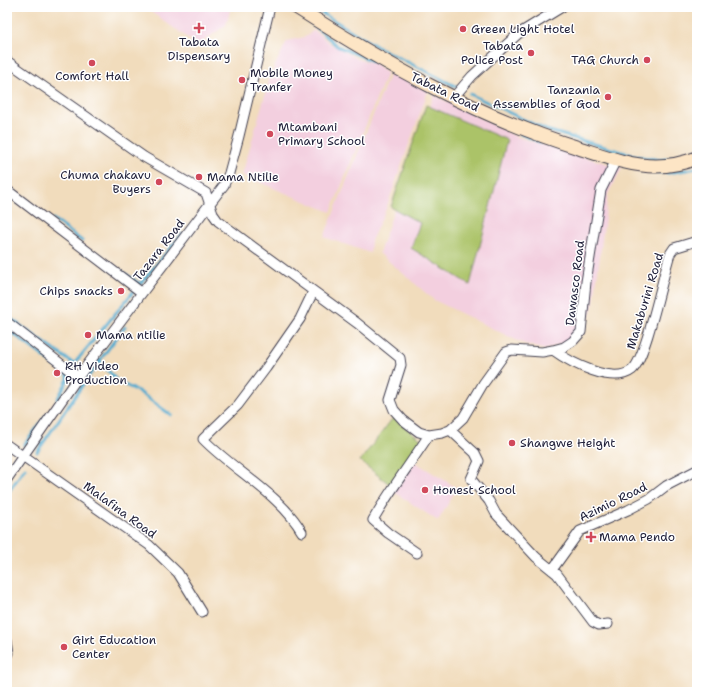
<svg xmlns="http://www.w3.org/2000/svg" width="704" height="699" viewBox="0 0 704 699" font-family="'Shantell Sans',sans-serif">
	<rect width="100%" height="100%" fill="#fff"/>
	<filter id="ink" filterUnits="userSpaceOnUse"><feTurbulence type="fractalNoise" baseFrequency=".025" numOctaves="2"/><feDisplacementMap in="SourceGraphic" scale="8" xChannelSelector="R" yChannelSelector="G"/><feConvolveMatrix kernelMatrix="1 2 1 2 8 2 1 2 1" color-interpolation-filters="sRGB"/></filter>
	<filter id="wash" filterUnits="userSpaceOnUse"><feTurbulence type="fractalNoise" baseFrequency=".012" numOctaves="4" result="noise"/><feDisplacementMap in="SourceGraphic" scale="16" xChannelSelector="R" yChannelSelector="G"/><feGaussianBlur stdDeviation="0.9" result="paint"/><feColorMatrix in="noise" values="0 0 0 0 0 0 0 0 0 0 0 0 0 0 0 0 0 1.4 0 .05"/><feComposite in="paint" operator="in"/></filter>
	<g filter="url(#wash)">
		<rect width="100%" height="100%" fill="#f1dcbc"/>
		<path fill="#f3cfdf" d="M144,7H231L226,25L198,45Z
			M314,30L331,44L358,59L374,63L387,73L331,212L242,175L271,74L287,41L305,37Z
			M390,73L428,91L386,209L371,241L370,253L324,237Z
			M434,95L517,137L622,168L608,194L594,302L583,334L545,350L522,343L434,300L379,253Z
			M415,462L457,488L438,521L394,492Z"/>
		<path fill="#abc368" stroke="#667252" d="M426,105L507,140L470,285L411,248L420,223L391,207Z
			M392,419H395L423,441L393,487L360,461Z"/>
		<g fill="none" stroke-linecap="round" stroke-linejoin="round">
			<path stroke="#52abcf" stroke-width="3" d="M285,7L293,12
				M312,7L376,46L459,88
				M315,26L337,46L373,61
				M470,94L546,130L636,156L661,160L686,155
				M521,134L540,142
				M657,172L669,173L697,168
				M53,219L82,241
				M121,271L140,284L182,234
				M7,316L74,364L133,292
				M7,329L68,375V379L57,400
				M99,360L118,382L138,391L171,415
				M24,445L47,415
				M37,452C66,410 93,367 125,327
				M7,468L14,459
				M7,494L25,468"/>
		</g>
	</g>
	<g filter="url(#ink)">
		<g fill="none" stroke-linecap="round" stroke-linejoin="round">
			<g stroke="#413e4e" stroke-width="11">
				<path id="minor" d="M7,61L144,157L206,193L213,214L218,221L357,323L400,358L401,365L390,400L394,410L403,420L419,432L429,435L442,433L450,430L463,418L483,384L506,352L512,350L542,352L553,350L564,347L573,341L581,332L586,282L601,190L616,160
					M453,98L472,76L518,34L562,7
					M7,190L141,292
					M7,322L78,377
					M553,350C571,363 613,385 632,370C646,359 663,275 670,254L674,248L697,241
					M450,430L475,453L479,461L471,479L489,501L496,514L536,557L557,574L593,622L599,625L608,624
					M7,445L149,545L178,573L202,612
					M7,479L78,377L224,185L229,173L239,136L270,7
					M302,532C281,495 233,470 203,439L238,405L266,368L300,319L313,292
					M417,553L388,533L373,520C390,490 411,463 429,435
					M552,570L580,531L628,510L649,499L666,486L697,470
					M7,640L9,653L7,657"/>
			</g>
			<g stroke="#413e4e" stroke-width="15">
				<path id="secondary" d="M296,7C385,64 478,117 579,148C604,156 630,166 656,166C670,166 684,163 697,158"/>
			</g>
			<use href="#minor" stroke="#fff" stroke-width="9"/>
			<use href="#secondary" stroke="#fde5c5" stroke-width="13"/>
		</g>
	</g>
	<g fill="#d1495b" stroke="#fff" stroke-width="1.5">
		<path d="M197 22h4v4h4v4h-4v4h-4v-4h-4v-4h4z"/>
		<circle cx="463" cy="29" r="4"/>
		<circle cx="531" cy="53" r="4"/>
		<circle cx="647" cy="60" r="4"/>
		<circle cx="92" cy="63" r="4"/>
		<circle cx="242" cy="80" r="4"/>
		<circle cx="608" cy="97" r="4"/>
		<circle cx="270" cy="134" r="4"/>
		<circle cx="199" cy="177" r="4"/>
		<circle cx="159" cy="182" r="4"/>
		<circle cx="121" cy="291" r="4"/>
		<circle cx="88" cy="335" r="4"/>
		<circle cx="57" cy="373" r="4"/>
		<circle cx="512" cy="443" r="4"/>
		<circle cx="425" cy="490" r="4"/>
		<path d="M589 531h4v4h4v4h-4v4h-4v-4h-4v-4h4z"/>
		<circle cx="64" cy="647" r="4"/>
	</g>
	<g text-anchor="middle" dominant-baseline="central" stroke-width="3" stroke-linejoin="round" paint-order="stroke">
		<g font-size="12" fill="#22223b" stroke="#fff" text-anchor="start">
			<text x="471" y="29">Green Light Hotel</text>
			<text x="199" y="42" text-anchor="middle">Tabata<tspan x="199" dy="14">Dispensary</tspan></text>
			<text x="523" y="46" text-anchor="end">Tabata<tspan x="523" dy="14">Police Post</tspan></text>
			<text x="639" y="60" text-anchor="end">TAG Church</text>
			<text x="250" y="73">Mobile Money<tspan x="250" dy="14">Tranfer</tspan></text>
			<text x="92" y="76" text-anchor="middle">Comfort Hall</text>
			<text x="600" y="90" text-anchor="end">Tanzania<tspan x="600" dy="14">Assemblies of God</tspan></text>
			<text x="278" y="127">Mtambani<tspan x="278" dy="14">Primary School</tspan></text>
			<text x="151" y="175" text-anchor="end">Chuma chakavu<tspan x="151" dy="14">Buyers</tspan></text>
			<text x="207" y="177">Mama Ntilie</text>
			<text x="113" y="291" text-anchor="end">Chips snacks</text>
			<text x="96" y="335">Mama ntilie</text>
			<text x="65" y="366">RH Video<tspan x="65" dy="14">Production</tspan></text>
			<text x="520" y="443">Shangwe Height</text>
			<text x="433" y="490">Honest School</text>
			<text x="599" y="537">Mama Pendo</text>
			<text x="72" y="640">Girt Education<tspan x="72" dy="14">Center</tspan></text>
		</g>
		<g font-size="12" fill="#22223b" stroke="#fff">
			<text transform="translate(445 92) rotate(26)">Tabata Road</text>
			<text transform="translate(159 250) rotate(-52)">Tazara Road</text>
			<text transform="translate(575 283) rotate(-83)">Dawasco Road</text>
			<text transform="translate(645 301) rotate(-73)">Makaburini Road</text>
			<text transform="translate(613 502) rotate(-26)">Azimio Road</text>
			<text transform="translate(120 510) rotate(36)">Malafina Road</text>
		</g>
	</g>
	<rect width="704" height="699" fill="none" stroke="#fff" stroke-width="24"/>
</svg>
